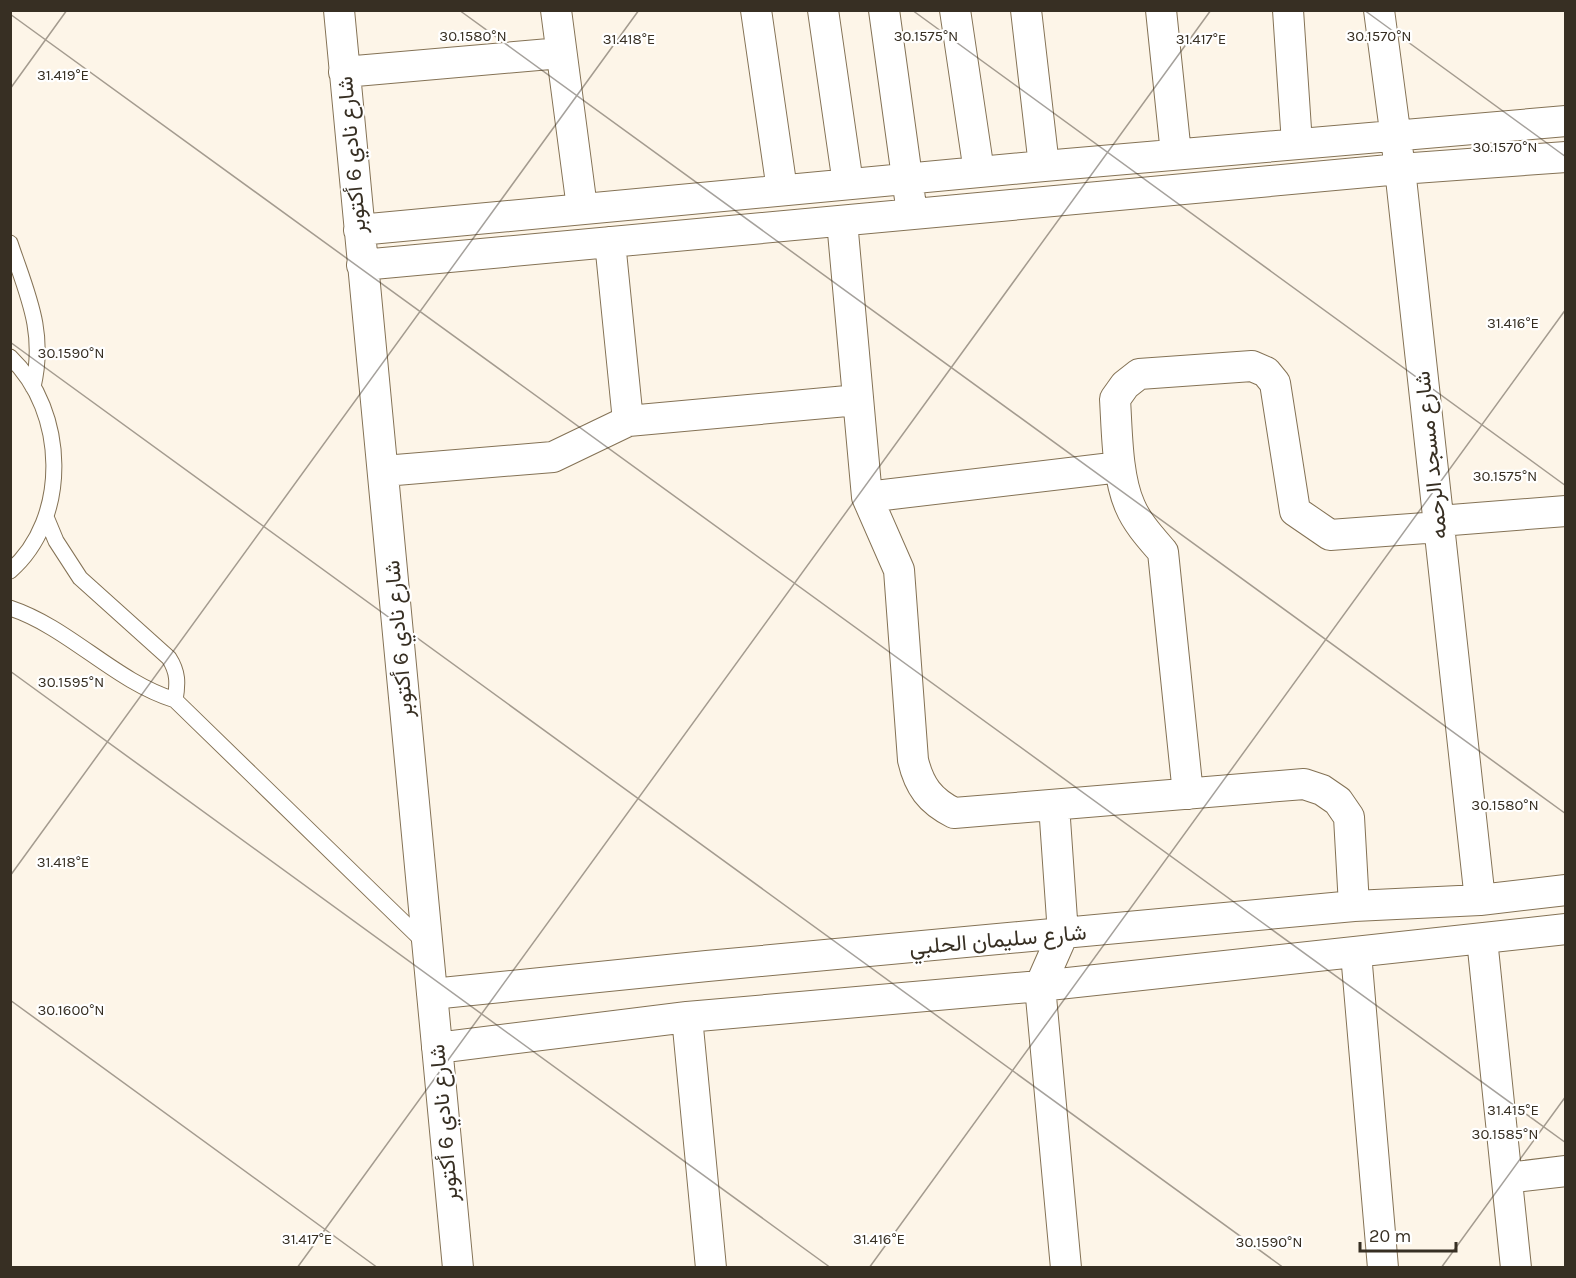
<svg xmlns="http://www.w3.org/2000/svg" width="1576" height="1278" viewBox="0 0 1576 1278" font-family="Karla,Vazirmatn,sans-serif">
	<rect width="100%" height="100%" fill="#fdf5e8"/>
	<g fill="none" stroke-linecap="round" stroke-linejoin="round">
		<g stroke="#847255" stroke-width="17">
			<path id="service" d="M10,243C27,294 46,331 33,387
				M10,357C67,411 70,519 10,571
				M46,517L56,541L80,578L169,658C178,672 178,683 175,700
				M10,608C70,628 114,681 175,700L424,942"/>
		</g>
		<g stroke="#847255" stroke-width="32">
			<path id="minor" d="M339,10L458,1268
				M556,10L582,208
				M756,10L782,190
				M823,10L848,184
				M884,10L910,199
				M955,10L979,172
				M1026,10L1044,166
				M1161,10L1176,154
				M1288,10L1297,144
				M1379,10L1400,169L1480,900
				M344,72L561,53
				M842,221L867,497L899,570L913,760C919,786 930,801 954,813L1304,784L1322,790L1338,801L1349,817L1354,906
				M359,230L1044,166L1566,121
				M610,242L628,421
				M362,265L1400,169L1566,157
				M384,471L553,457L628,421L858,400
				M867,497L1120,467
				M1439,521L1566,511
				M1188,794L1163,552C1151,538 1137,523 1130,506C1117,477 1117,431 1115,399L1125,385L1139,374L1252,366L1266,372L1275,383L1295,511L1330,535L1439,527
				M1054,805L1063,934L1040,986L1066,1268
				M1482,939L1516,1268
				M1356,953L1383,1268
				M432,994L707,966L1354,906L1480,900L1566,890
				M687,1017L711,1268
				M437,1048L687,1017L1040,986L1566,929
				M1507,1178L1566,1171"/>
		</g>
		<use href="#service" stroke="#fff" stroke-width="15"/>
		<use href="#minor" stroke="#fff" stroke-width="30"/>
	</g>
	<path fill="none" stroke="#372f23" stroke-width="1.5" stroke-opacity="0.45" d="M459,10L1566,814M912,10L1566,486M1364,10L1566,157M10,14L1566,1143M10,89L67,10M10,342L1284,1268M10,671L831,1268M10,876L639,10M10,1000L378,1268M297,1268L1211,10M869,1268L1566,309M1441,1268L1566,1096"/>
	<g text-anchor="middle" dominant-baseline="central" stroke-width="4.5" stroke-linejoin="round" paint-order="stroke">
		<g font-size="22" fill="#372f23" stroke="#fff">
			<text transform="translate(352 155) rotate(-95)">شارع نادي 6 أكتوبر</text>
			<text transform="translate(1431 455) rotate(-96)">شارع مسجد الرحمه</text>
			<text transform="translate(399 639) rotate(-95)">شارع نادي 6 أكتوبر</text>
			<text transform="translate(998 940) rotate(-5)">شارع سليمان الحلبي</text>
			<text transform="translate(444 1123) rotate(-95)">شارع نادي 6 أكتوبر</text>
		</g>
	</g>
	<g font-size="15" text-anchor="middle" fill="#372f23" stroke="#fff" stroke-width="4.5" stroke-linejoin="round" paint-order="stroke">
		<text x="1379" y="41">30.1570°N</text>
		<text x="473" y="41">30.1580°N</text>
		<text x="926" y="41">30.1575°N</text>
		<text x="629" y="44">31.418°E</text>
		<text x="1201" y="44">31.417°E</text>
		<text x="63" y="80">31.419°E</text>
		<text x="1505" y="152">30.1570°N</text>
		<text x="1513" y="328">31.416°E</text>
		<text x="71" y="358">30.1590°N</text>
		<text x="1505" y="481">30.1575°N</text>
		<text x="71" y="687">30.1595°N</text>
		<text x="1505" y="810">30.1580°N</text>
		<text x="63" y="867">31.418°E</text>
		<text x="71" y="1015">30.1600°N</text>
		<text x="1513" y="1115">31.415°E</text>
		<text x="1505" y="1139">30.1585°N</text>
		<text x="307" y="1244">31.417°E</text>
		<text x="879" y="1244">31.416°E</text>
		<text x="1269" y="1247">30.1590°N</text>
	</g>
	<rect width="1576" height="1278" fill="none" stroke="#372f23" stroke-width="24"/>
	<path d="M1360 1242v9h96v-9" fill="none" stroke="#372f23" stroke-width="3"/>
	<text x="1369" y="1242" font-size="18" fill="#372f23" stroke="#ffffff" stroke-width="4.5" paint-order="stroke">20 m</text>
</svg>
